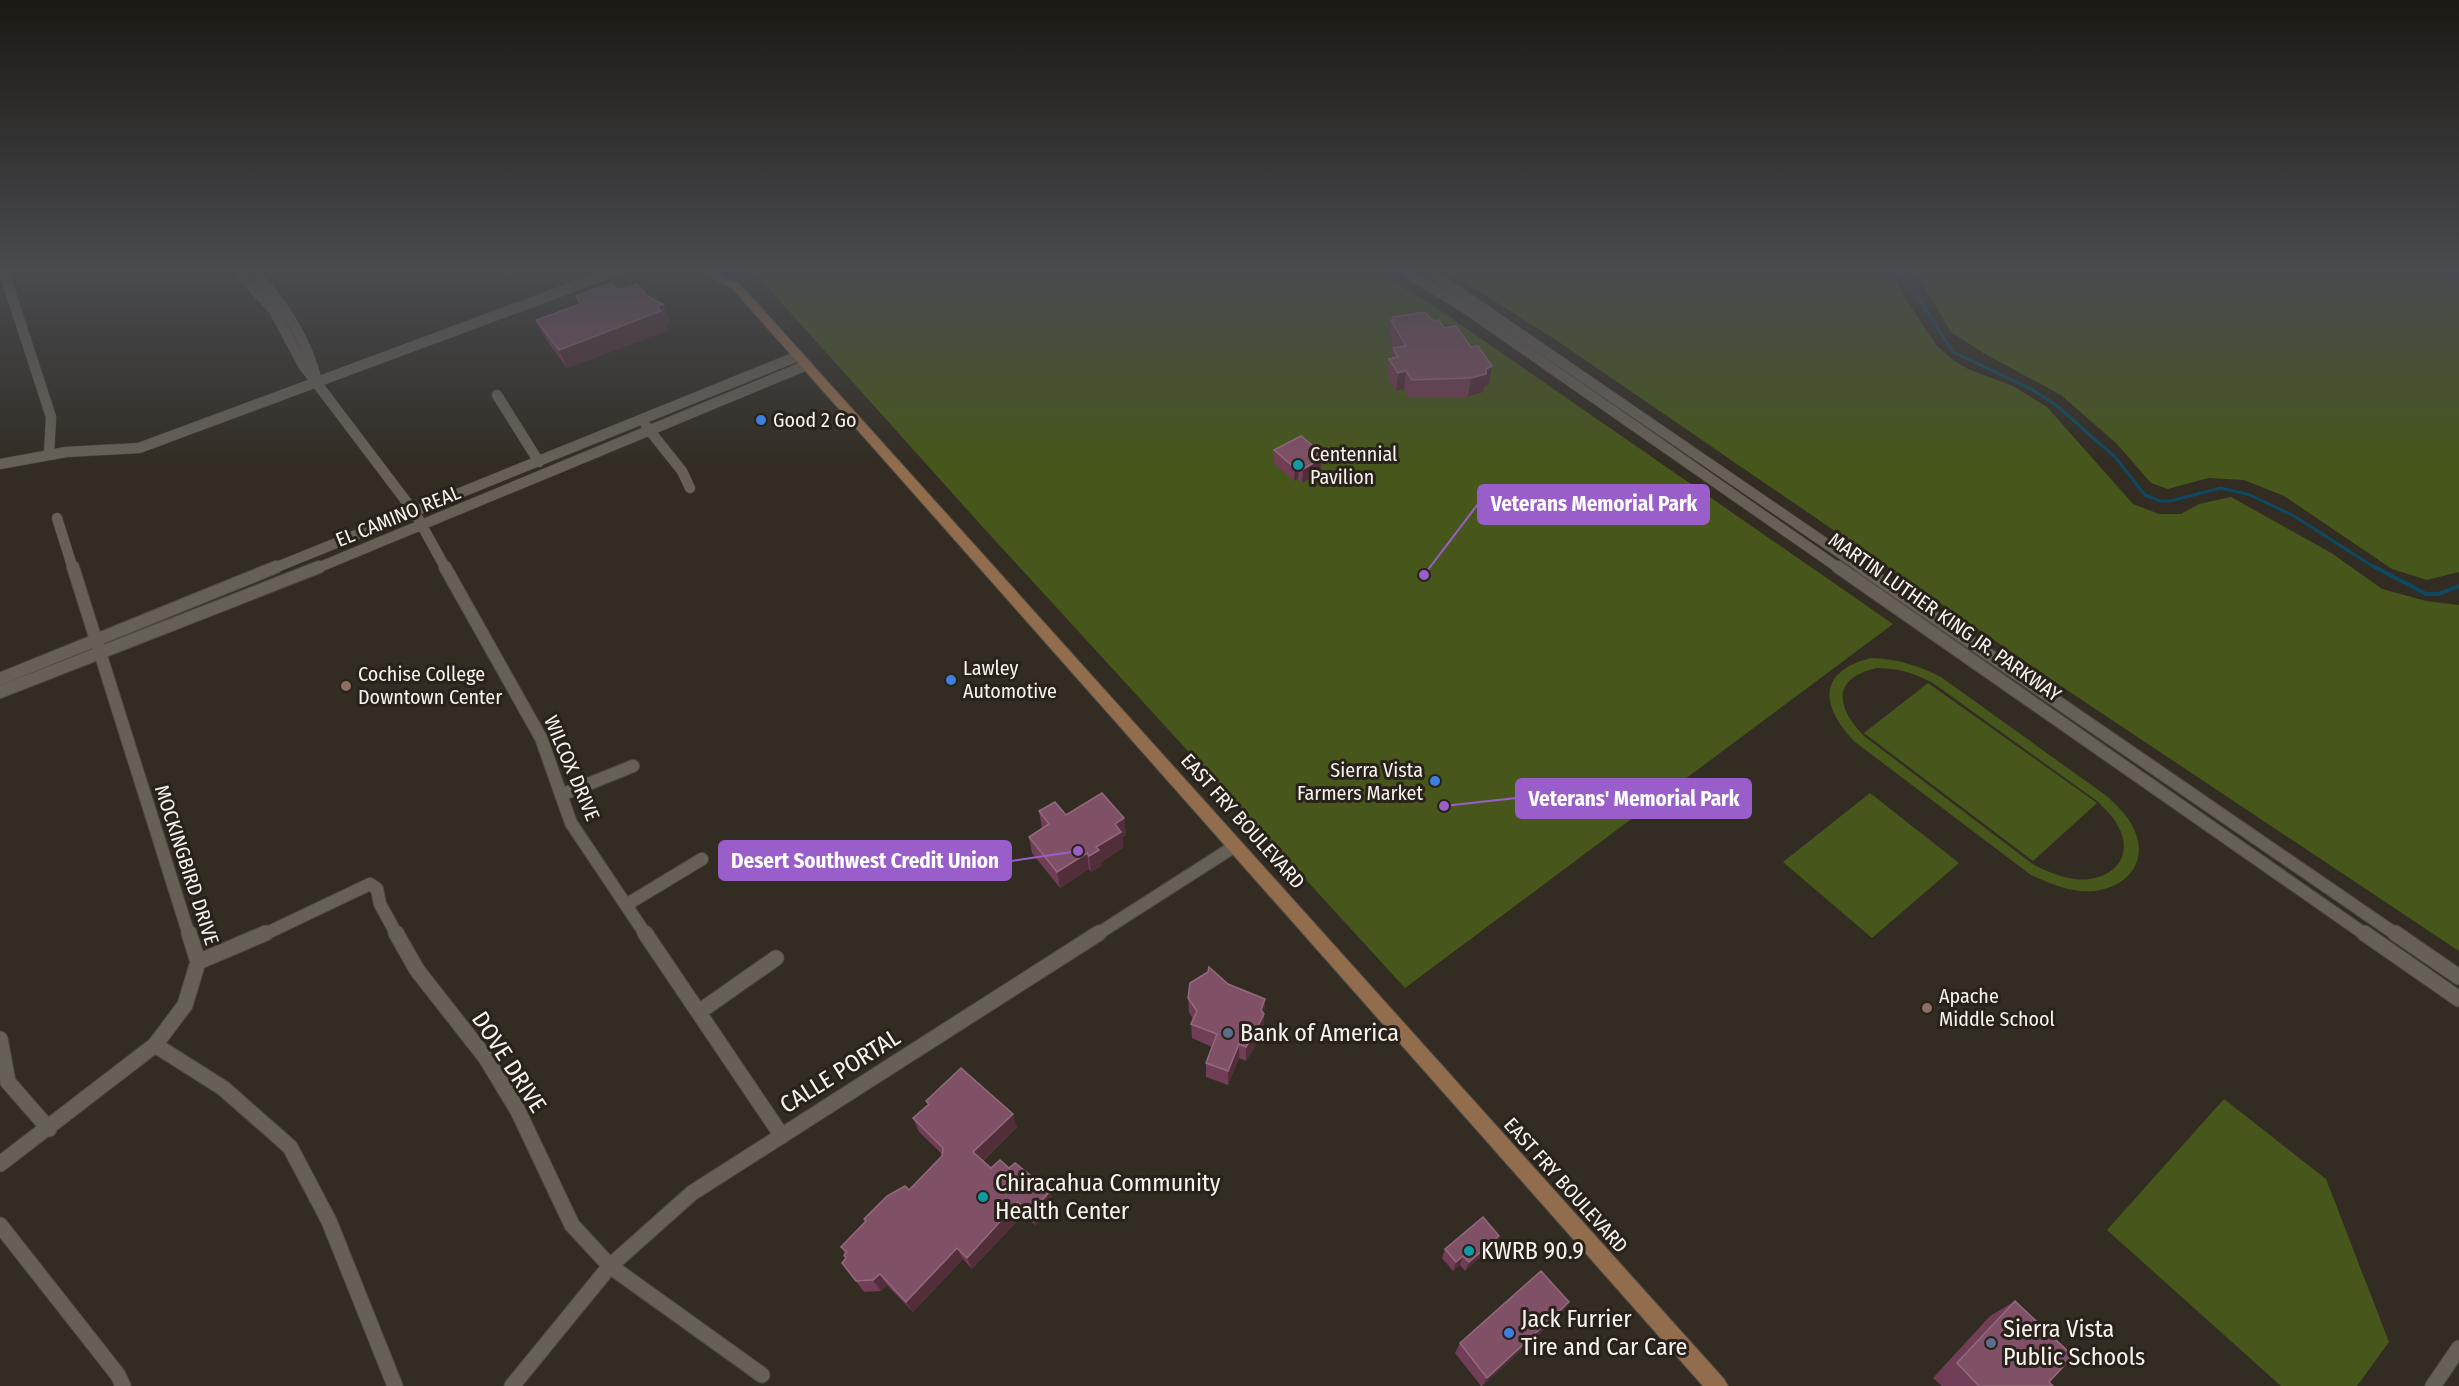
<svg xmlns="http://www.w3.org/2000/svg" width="2459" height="1386" viewBox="0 0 2459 1386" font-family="'Fira Sans Condensed',sans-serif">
	<rect width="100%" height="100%" fill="#322c23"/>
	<path fill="#47571b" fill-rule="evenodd" d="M754,272H1375L1431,304L1893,624L1405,988L980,524Z
		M1449,272H1892L1900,290L1936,345L1953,360L1968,369L2013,386L2047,407L2133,504L2159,514H2181L2199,504L2231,497L2333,554L2382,589L2426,601L2459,605V951L2067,690L1556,340Z
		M1916,272H2438L2459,279V572L2427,580L2392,569L2284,496L2244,480L2208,478L2168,489L2151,483L2117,444L2061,395L1985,354L1951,332Z
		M1871,658C1898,659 1917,665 1941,677L2108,797C2119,808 2131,819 2136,834C2149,872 2114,894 2080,891C2062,889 2047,882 2031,875L1855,742C1821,707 1816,672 1871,658ZM1876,668C1898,668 1914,673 1933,683L2097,801C2106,810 2115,818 2120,830C2135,863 2104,883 2074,879C2059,877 2047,871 2034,865L1864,736C1836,707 1831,679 1876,668Z
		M1928,683L2097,803L2033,861L1864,733Z
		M1870,793L1959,863L1872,938L1783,862Z
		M2224,1099L2326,1179L2389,1342L2357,1386H2281L2107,1230Z"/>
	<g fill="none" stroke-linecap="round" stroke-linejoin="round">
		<path stroke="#0e4962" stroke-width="3" d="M1902,272L1953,352L2031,389L2056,405L2115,457L2145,495L2160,501H2170L2221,488L2250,495L2294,516L2377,569"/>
		<path stroke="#0e4962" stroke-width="4" d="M2375,567L2426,594H2438L2459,586"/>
		<g stroke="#4f4a43" stroke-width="11">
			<path id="minor-far2" d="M4,272L51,417L49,454
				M238,272L273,309L303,365L415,513L446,569
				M254,272C284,304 306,338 317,381
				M1406,272L1465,308L1840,569
				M1430,272L1863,569
				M497,395L539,462
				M646,426L682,471L690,488
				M0,464L66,452L139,448L613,272
				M57,518L73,569
				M272,569L798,356
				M315,569L807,365"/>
		</g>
		<g stroke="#4f4a43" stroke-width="14">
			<path id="minor-far1" d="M73,567L189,935
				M445,567L541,738L571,823L646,935
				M1838,567L2366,935
				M1861,567L2397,935
				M0,679L276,567
				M0,692L319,567
				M561,795L633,766
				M626,905L702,859
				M263,935L370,884L377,889L380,904L397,935
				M1096,935L1235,846"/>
		</g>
		<g stroke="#4f4a43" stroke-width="17">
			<path id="minor" d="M189,933L198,962L185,1005L155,1045L223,1088L290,1147L329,1221L395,1386
				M396,933L417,970L486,1058L518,1111L572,1225L610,1266L762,1375
				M645,933L782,1136
				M2364,933L2459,999
				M2395,933L2459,977
				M198,962L266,933
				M699,1012L776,958
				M0,1039L8,1082L49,1129
				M0,1164L155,1045
				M0,1225L118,1375L123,1386
				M512,1386L610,1266L692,1193L1099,933
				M2433,1386L2459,1348"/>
		</g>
		<g stroke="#4f4a43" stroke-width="2">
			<path id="major" d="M708,272H720L724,277L740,284L1724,1379L1728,1386H1703L732,288L716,281Z"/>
		</g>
		<use href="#minor-far2" stroke="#676056" stroke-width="10"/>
		<use href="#minor-far1" stroke="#676056" stroke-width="12"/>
		<use href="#minor" stroke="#676056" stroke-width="15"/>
		<use href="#major" fill="#926d4d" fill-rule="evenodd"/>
	</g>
	<path fill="#723d56" d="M554,272H590L562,282Z
		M618,290L647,296L663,304L670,322L666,324L668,330L567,368L545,338L536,320L579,304L576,296Z
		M1393,317L1489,384L1484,387L1483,392L1468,397L1410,398L1404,389L1396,391L1387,377L1389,359L1392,358L1393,348H1394L1389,338L1391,320H1393Z
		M1274,450L1322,467L1321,468L1320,473L1302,483L1298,479L1294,481L1274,463Z
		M1039,811L1066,815L1124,818L1126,835L1122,837L1123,848L1100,863L1101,866L1091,872L1089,869L1060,888L1032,853L1029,837L1042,828Z
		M1228,984L1265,999L1263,1028L1253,1050L1246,1061L1239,1058L1228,1085L1206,1077V1063L1212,1047L1192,1038L1191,1024L1193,1019L1189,1012L1188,998Z
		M926,1101L1017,1127L983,1161L991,1168H1009L1054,1204L1035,1225L1023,1215L972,1269L963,1259L913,1312L887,1285L881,1291L864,1292L842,1263L846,1259L844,1255L845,1254L841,1247L866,1221L864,1219L909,1190L942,1156V1154L919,1132L913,1118L928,1105Z
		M1499,1236L1495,1244L1465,1271L1460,1265L1453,1271L1442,1258L1445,1249Z
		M2015,1301L2049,1382L2053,1386H1942L1933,1378L1990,1316Z
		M1562,1313L1482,1386H1481L1455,1353L1460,1343Z"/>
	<path fill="#522e3b" d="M557,272H590L562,282Z
		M663,304L670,322L666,324L668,330L567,368L559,350Z
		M1492,366L1489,384L1484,387L1483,392L1468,397L1471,378Z
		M1406,371L1404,389L1396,391L1398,373Z
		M1323,454L1320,473L1302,483L1303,469L1317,456Z
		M1299,466L1298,479L1294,481L1295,468Z
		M1124,818L1126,835L1122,837L1123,848L1100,863L1101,866L1091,872L1089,856L1115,824Z
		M1087,853L1089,869L1060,888L1057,872Z
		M1265,999L1263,1028L1253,1050L1246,1061V1047Z
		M1239,1044V1058L1228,1085V1071Z
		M1013,1114L1017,1127L978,1165L973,1152Z
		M1050,1191L1054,1204L1035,1225L1031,1213Z
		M1018,1202L1023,1215L972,1269L967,1258Z
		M1499,1236L1495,1244L1465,1271L1469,1262Z
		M957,1248L963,1259L913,1312L906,1302Z
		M1463,1256L1460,1265L1453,1271L1456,1262Z
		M880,1274L887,1285L881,1291L873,1280Z
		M1569,1302L1562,1313L1482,1386L1487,1378Z"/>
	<path fill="#805067" stroke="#936a7c" stroke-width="1.5" d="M612,283L618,290L637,284L647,296L663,304L657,306L661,311L559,350L536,320L581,304L576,296Z
		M1425,312L1434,322L1439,320L1444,328L1456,326L1471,347L1478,346L1492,366L1486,369V374L1471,378L1412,380L1406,371L1398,373L1389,359L1398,357L1393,348L1406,346L1391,320H1394L1393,317Z
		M1301,436L1323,454L1317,456L1321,459L1303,469L1299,466L1295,468L1274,450Z
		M1102,793L1124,818L1115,824L1121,832L1096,847L1099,850L1089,856L1087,853L1057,872L1029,837L1049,824L1039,811L1055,802L1066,815Z
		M1209,967L1228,984L1265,999L1261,1010L1264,1014L1253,1036L1246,1047L1239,1044L1228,1071L1206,1063L1217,1034L1191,1024L1197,1011L1188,998L1190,983L1208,972Z
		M961,1068L1013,1114L973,1152L991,1168L1000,1160L1009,1168L1015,1163L1050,1191L1031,1213L1018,1202L967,1258L957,1248L906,1302L880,1274L873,1280L856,1281L842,1263L846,1258L844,1255L847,1252L841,1247L866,1221L864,1219L887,1196L905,1186L909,1190L942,1156L943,1148L913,1118L929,1104L926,1101Z
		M1483,1217L1499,1236L1469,1262L1463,1256L1456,1262L1445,1249Z
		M1541,1271L1569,1302L1487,1378L1460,1343Z
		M2015,1301L2073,1356L2049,1382L2053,1386H1979L1957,1363Z"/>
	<linearGradient id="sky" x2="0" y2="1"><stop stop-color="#1c1813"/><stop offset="0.58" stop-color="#494b50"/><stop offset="1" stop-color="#494b50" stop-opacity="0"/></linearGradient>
	<rect width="2459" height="466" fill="url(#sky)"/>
	<g fill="#3f7fe0" stroke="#28221a" stroke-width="2">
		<circle cx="761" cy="420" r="6"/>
		<circle cx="951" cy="680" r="6"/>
		<circle cx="1435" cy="781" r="6"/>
		<circle cx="1509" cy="1333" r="6"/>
	</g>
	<g fill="#0f9aa8" stroke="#28221a" stroke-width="2">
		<circle cx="1298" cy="465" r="6"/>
		<circle cx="983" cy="1197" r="6"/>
		<circle cx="1469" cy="1251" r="6"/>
	</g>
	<g fill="#8d6e63" stroke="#28221a" stroke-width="2">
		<circle cx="346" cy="686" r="6"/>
		<circle cx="1927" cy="1008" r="6"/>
	</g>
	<g fill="#5c6f8a" stroke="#28221a" stroke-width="2">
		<circle cx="1228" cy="1033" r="6"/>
		<circle cx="1991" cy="1343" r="6"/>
	</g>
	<g text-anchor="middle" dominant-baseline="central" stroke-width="6" stroke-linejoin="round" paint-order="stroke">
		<g font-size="20" fill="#f8f3ee" stroke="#28221a" text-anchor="start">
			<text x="773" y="420">Good 2 Go</text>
			<text x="1310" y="454">Centennial<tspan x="1310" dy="23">Pavilion</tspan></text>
			<text x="963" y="668">Lawley<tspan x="963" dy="23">Automotive</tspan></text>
			<text x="358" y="674">Cochise College<tspan x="358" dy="23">Downtown Center</tspan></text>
			<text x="1423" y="770" text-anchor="end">Sierra Vista<tspan x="1423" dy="23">Farmers Market</tspan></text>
			<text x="1939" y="996">Apache<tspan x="1939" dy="23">Middle School</tspan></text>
		</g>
		<g font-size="20" fill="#f8f3ee" stroke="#28221a">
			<text transform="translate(398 516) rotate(-22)">EL CAMINO REAL</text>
			<text transform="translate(1945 617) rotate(35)">MARTIN LUTHER KING JR. PARKWAY</text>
			<text transform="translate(572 768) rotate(67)">WILCOX DRIVE</text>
			<text transform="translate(1243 821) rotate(48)">EAST FRY BOULEVARD</text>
			<text transform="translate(187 865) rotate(72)">MOCKINGBIRD DRIVE</text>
			<text transform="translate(1566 1185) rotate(48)">EAST FRY BOULEVARD</text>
		</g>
		<g font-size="24" fill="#f8f3ee" stroke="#28221a" text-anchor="start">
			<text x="1240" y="1033">Bank of America</text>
			<text x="995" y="1183">Chiracahua Community<tspan x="995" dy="28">Health Center</tspan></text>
			<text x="1481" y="1251">KWRB 90.9</text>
			<text x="1521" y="1319">Jack Furrier<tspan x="1521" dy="28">Tire and Car Care</tspan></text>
			<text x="2003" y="1329">Sierra Vista<tspan x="2003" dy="28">Public Schools</tspan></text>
		</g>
		<g font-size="24" fill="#f8f3ee" stroke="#28221a">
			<text transform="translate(509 1062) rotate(57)">DOVE DRIVE</text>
			<text transform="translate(840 1071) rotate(-32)">CALLE PORTAL</text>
		</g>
	</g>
	<path fill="none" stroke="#9a5ecb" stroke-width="2" d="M1424 575L1478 504M1444 806L1516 798M1078 851L1011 861"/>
	<g fill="#9a5ecb" stroke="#28221a" stroke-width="2">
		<circle cx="1424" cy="575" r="6"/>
		<circle cx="1444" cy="806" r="6"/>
		<circle cx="1078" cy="851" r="6"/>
	</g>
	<g fill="#9a5ecb" stroke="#9a5ecb" stroke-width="2">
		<rect x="1478" y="485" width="231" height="39" rx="6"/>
		<rect x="1516" y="779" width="235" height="39" rx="6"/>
		<rect x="719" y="841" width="292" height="39" rx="6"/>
	</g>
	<g font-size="21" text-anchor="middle" font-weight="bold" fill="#fff">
		<text x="1594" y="511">Veterans Memorial Park</text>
		<text x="1634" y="806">Veterans' Memorial Park</text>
		<text x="865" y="868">Desert Southwest Credit Union</text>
	</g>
</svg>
